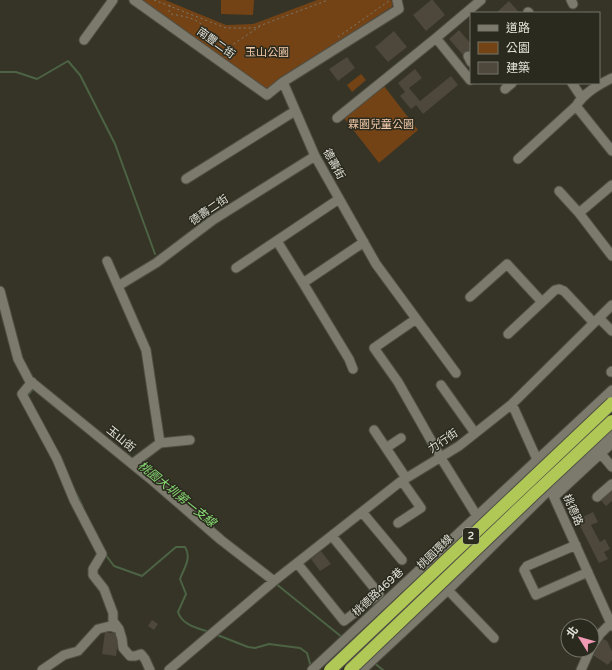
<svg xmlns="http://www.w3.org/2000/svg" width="612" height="670" viewBox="0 0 612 670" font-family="'Varela Round','Noto Sans TC',sans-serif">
	<rect width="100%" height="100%" fill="#363427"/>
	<path fill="#734316" d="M140,0H165L226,25L253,24L317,0H391L393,6L274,85L264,89Z
		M221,0H254L253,15L221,14Z
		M361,74L366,80L352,92L347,85Z
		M384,86L418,130L379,163L344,118Z"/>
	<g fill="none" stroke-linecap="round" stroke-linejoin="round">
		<path stroke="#4c6344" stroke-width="2" d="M0,72H16L37,79L68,61L80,75L115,144L155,254
			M32,388L65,415
			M27,396L33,389
			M76,493L83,507
			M105,554L114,566L142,576L176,547H185C192,558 184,568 180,579L186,594L178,612C182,625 197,628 209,632
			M275,583L343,638
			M215,634L248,647L255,648L269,644L300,648L307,653L311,667
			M373,662L383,670"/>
	</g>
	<path fill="#4e473c" d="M431,0H433L445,15L426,31L413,15Z
		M509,1L518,11L515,13H496Z
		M459,30L471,44V53L468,50L463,55L449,39Z
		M394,31L407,47L388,62L375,47Z
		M347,57L355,68L338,81L329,69Z
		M415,69L422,78L409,88L420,101L451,76L458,85L423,114L416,105L411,109L400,96L405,92L398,83Z
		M612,487V501L606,506L599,498Z
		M593,512L598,522L591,525L600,542L605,539L610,549L604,552L608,559L599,563L577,520Z
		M321,551L331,564L320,571L311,559Z
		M152,620L158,624L154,630L148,626Z
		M105,632L119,634L116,656L102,654Z
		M602,638L607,641L612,651V660L608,665L591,654Z"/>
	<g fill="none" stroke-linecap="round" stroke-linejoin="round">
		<g stroke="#504f45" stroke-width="11">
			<path id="minor" d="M134,0L267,95L283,82L399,9L397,0
				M571,0L573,4
				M528,12L529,13
				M436,38L470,80L471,79
				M84,40L113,0
				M468,56L471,62
				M283,82L315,156L376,264L456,373
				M572,83L582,98
				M505,89L512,83
				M576,106L612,151
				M337,118L436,38L481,0
				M518,159L576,106C584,93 598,85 612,78
				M186,179L295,111
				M559,191L579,213L612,256
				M579,213L612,185
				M277,241L303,283L349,359L353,369
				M107,261L146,350L160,443L132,464
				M236,268L339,199
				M303,283L364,242
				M118,286L156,263L213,220L315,156
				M0,291L18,359L29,380L153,481L221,540L274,581
				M470,297L507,264L542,302
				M599,318L612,331
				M416,319L374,348L398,382L441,458L493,542
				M508,334L555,290L559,289L564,291L594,323
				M611,372L612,371
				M32,382L22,394L57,459L74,500L102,554L93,569V575L104,589L113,613V621L119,629L122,639L123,648L130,656H135L141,654L145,659L150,670
				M441,385L475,433
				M512,404L612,626
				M374,430L406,478
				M160,443L190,440
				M386,448L401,438
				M597,449L612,467
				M554,497L612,443
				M597,497L612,484
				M362,512L402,560
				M398,523L421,508L402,481
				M576,545L527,566L524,570L536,595L588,572
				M297,563L344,621L379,594L332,536
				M448,590L494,638
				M592,646L600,634L611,623
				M42,670L64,655L78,651L98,629L110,626L119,629
				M169,670L274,581L400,482L459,446L512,404L612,305
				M312,670L612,390
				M362,670L448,590L550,489L612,433
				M581,670L590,650"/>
		</g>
		<path stroke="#7a796e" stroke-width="1" stroke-dasharray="2 3" stroke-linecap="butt" d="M154,0L226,28H254L328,0
			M170,5L169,12L171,14C181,16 193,17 201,24C215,37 205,41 229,47L262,25
			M338,37L389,1
			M227,58L229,51V47"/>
		<use href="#minor" stroke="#7c7a6c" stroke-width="9"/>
		<g stroke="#504f45" stroke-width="14" stroke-linecap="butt">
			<path id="highway-bridge" d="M330,670L612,403
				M350,670L533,495L612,421"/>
		</g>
		<use href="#highway-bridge" stroke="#b0c855" stroke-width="12"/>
	</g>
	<g text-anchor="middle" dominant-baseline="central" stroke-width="3" stroke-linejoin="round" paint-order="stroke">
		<rect fill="#2b2a1e" stroke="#acaba2" stroke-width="1" x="463" y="528" width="16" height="16" rx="3"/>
		<g font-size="10" font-weight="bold" fill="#e3e2da">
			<text x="471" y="536">2</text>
		</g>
		<g font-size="11" fill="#e3e2da" stroke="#2b2a1e">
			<text transform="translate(216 43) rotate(36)">南豐二街</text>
			<text transform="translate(334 164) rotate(61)">德壽街</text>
			<text transform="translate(209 210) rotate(-34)">德壽二街</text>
			<text transform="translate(121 439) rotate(39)">玉山街</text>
			<text transform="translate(443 441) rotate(-34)">力行街</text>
			<text transform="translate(573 510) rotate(66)">桃德路</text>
			<text transform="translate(435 552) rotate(-44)">桃園環線</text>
			<text transform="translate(378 592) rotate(-43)">桃德路469巷</text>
		</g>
		<g font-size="11" fill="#f3caaa" stroke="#2b2a1e">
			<text x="267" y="52">玉山公園</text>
			<text x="381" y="124">霖園兒童公園</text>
		</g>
		<g font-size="12" font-style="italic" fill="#88da75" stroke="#2b2a1e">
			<text transform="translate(177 494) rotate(39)">桃園大圳第一支線</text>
		</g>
	</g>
	<rect x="470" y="12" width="130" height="72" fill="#2b2a1e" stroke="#757469"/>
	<rect x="478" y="25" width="20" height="6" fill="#7c7a6c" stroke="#757469"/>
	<text x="506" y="32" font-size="12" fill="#e3e2da">道路</text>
	<rect x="478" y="42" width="20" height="12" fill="#734316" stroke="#757469"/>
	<text x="506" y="52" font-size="12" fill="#e3e2da">公園</text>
	<rect x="478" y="62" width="20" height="12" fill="#4e473c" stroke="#757469"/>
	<text x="506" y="72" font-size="12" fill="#e3e2da">建築</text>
	<g transform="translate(580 638) rotate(307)"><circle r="19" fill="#2b2a1e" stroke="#757469"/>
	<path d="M0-3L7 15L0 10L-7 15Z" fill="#f09ab5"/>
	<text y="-6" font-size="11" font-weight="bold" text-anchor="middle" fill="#e3e2da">北</text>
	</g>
</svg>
